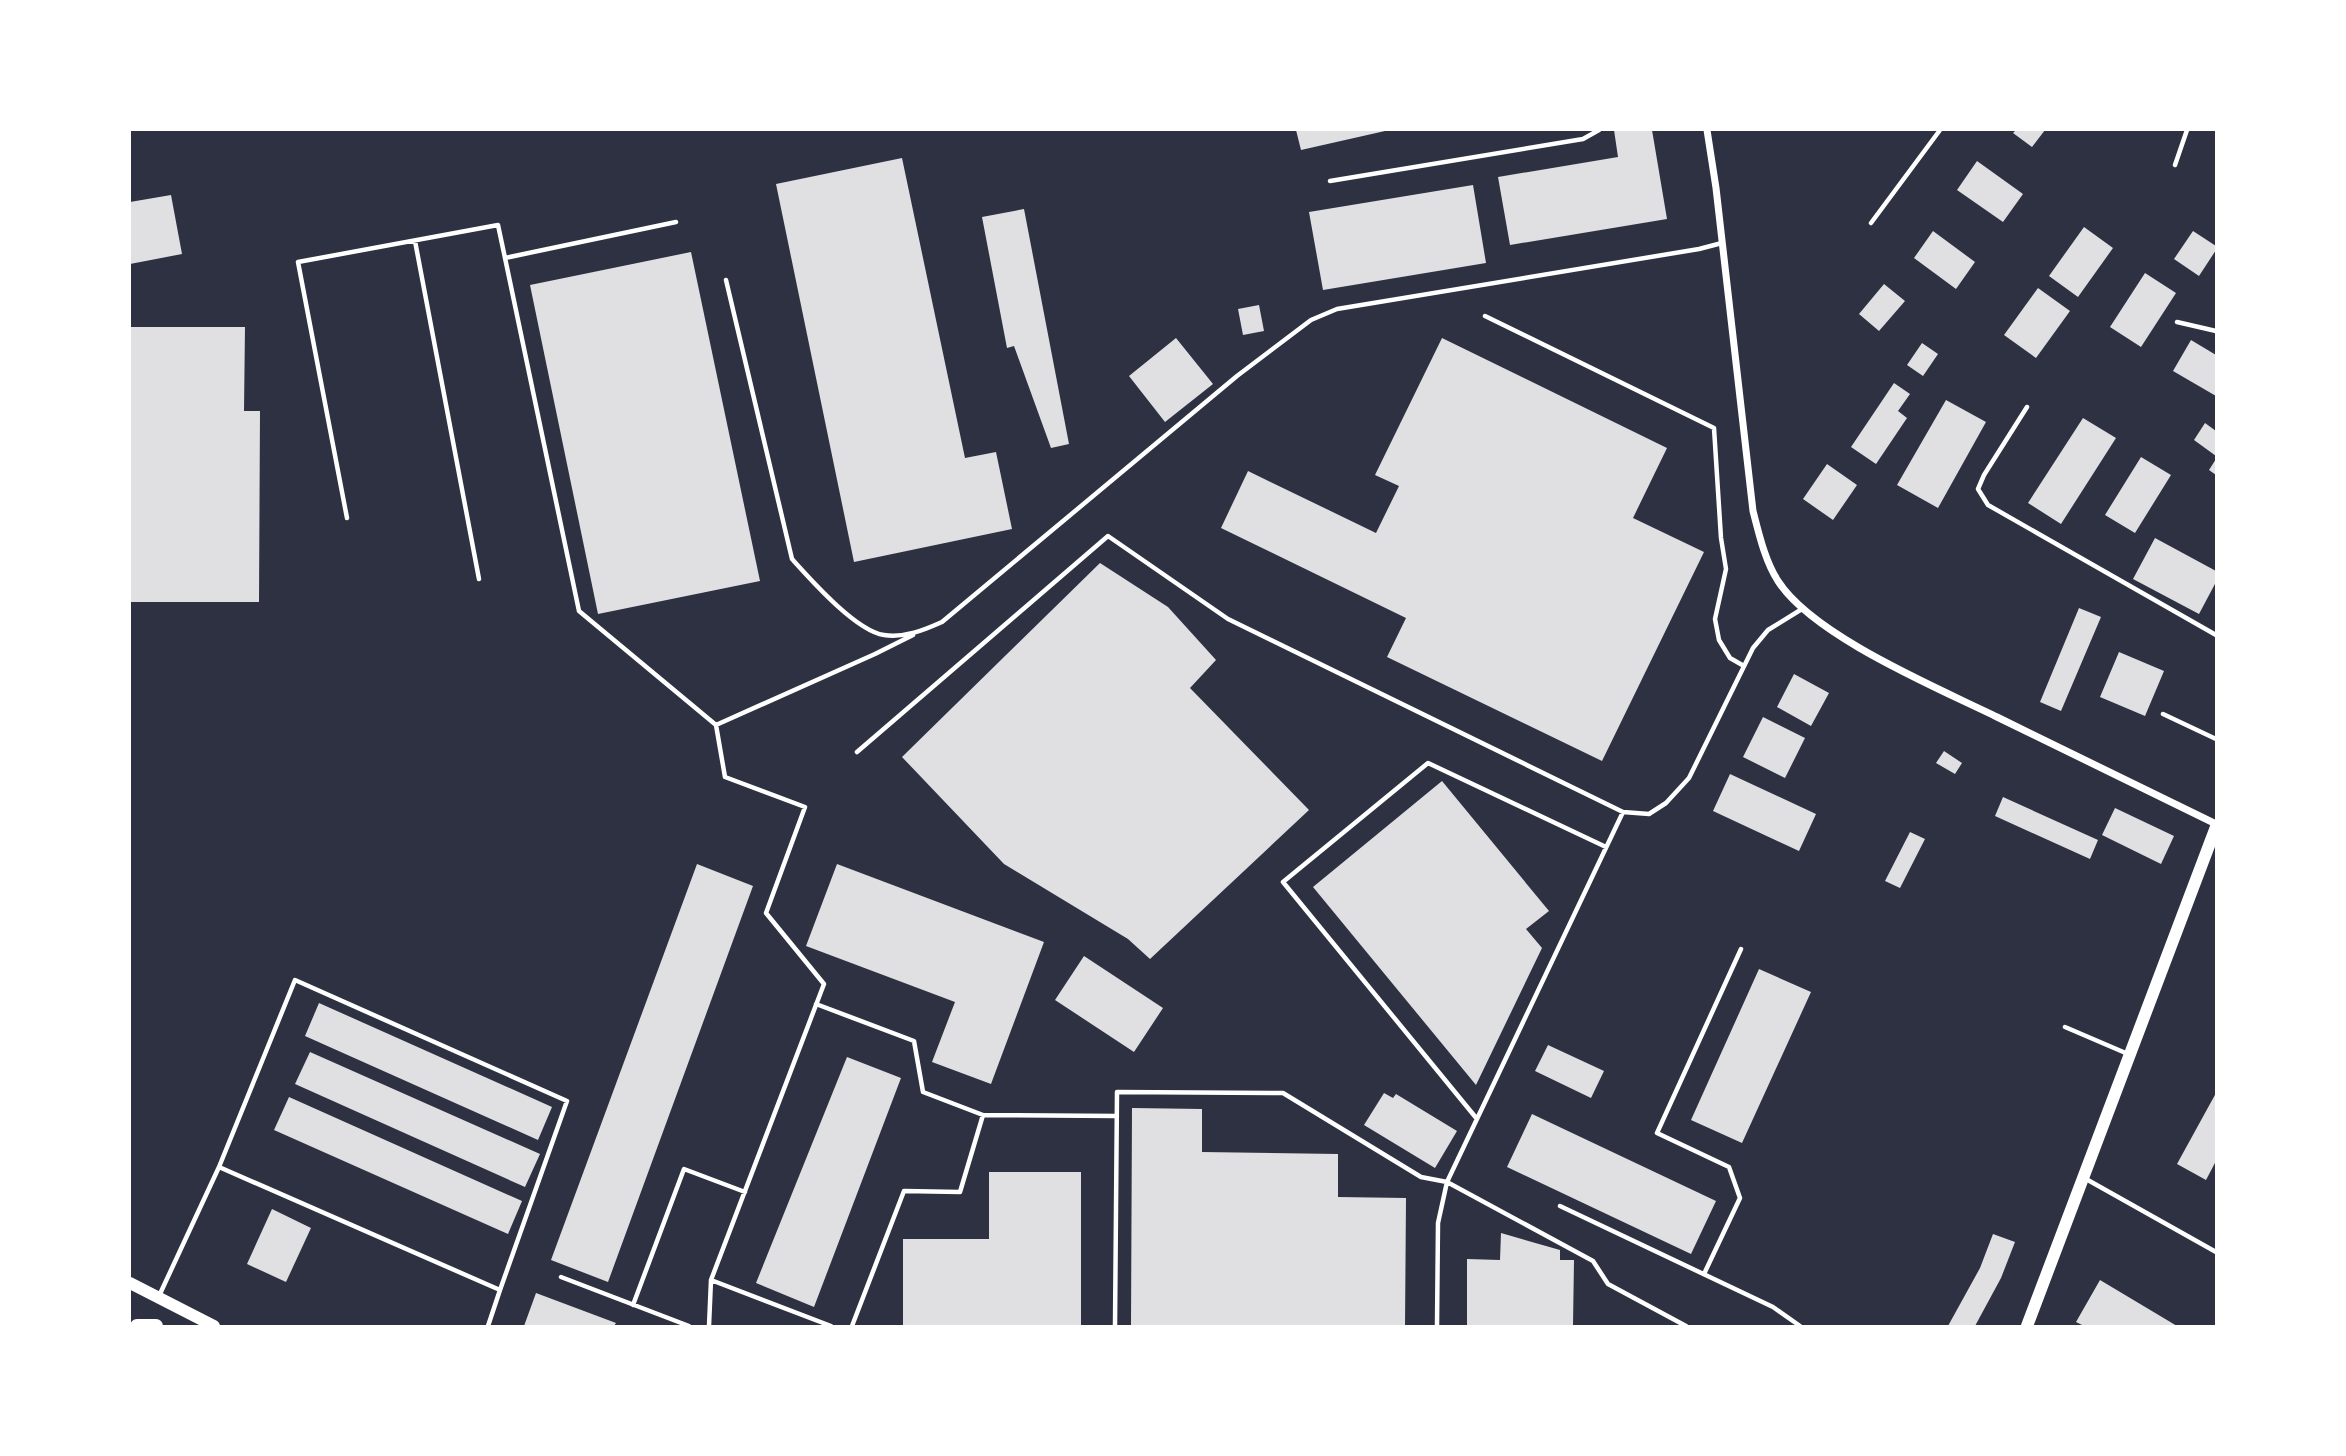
<svg xmlns="http://www.w3.org/2000/svg" width="2346" height="1456" viewBox="0 0 2346 1456" font-family="Inter,sans-serif">
	<rect width="100%" height="100%" fill="#2d3142"/>
	<path fill="#e0e0e3" d="M1296,130H1385V131L1301,150Z
		M1614,130H1652L1667,219L1510,245L1498,177L1618,157Z
		M2016,130H2045L2032,147L2013,133Z
		M902,158L965,458L996,452L1012,529L854,562L776,184Z
		M1977,161L2023,194L2003,222L1957,190Z
		M1473,185L1486,263L1323,290L1309,212Z
		M171,195L182,254L130,264V202Z
		M1024,209L1069,444L1051,448L1014,346L1007,348L982,217Z
		M2084,227L2113,248L2078,297L2049,276Z
		M1933,231L1975,262L1956,289L1914,258Z
		M2193,231L2216,246V250L2199,276L2174,259Z
		M691,252L760,581L598,614L530,285Z
		M2145,273L2176,293L2141,347L2110,327Z
		M1884,284L1905,301L1879,331L1859,314Z
		M2038,288L2070,311L2036,358L2004,335Z
		M1259,305L1264,331L1243,335L1238,309Z
		M130,327H245L244,411H260L259,602H130Z
		M1176,338L1213,384L1165,422L1129,376Z
		M1442,338L1667,448L1633,518L1704,552L1602,761L1387,657L1406,618L1221,528L1248,471L1376,533L1399,486L1375,475Z
		M2191,340L2216,355V396L2173,371Z
		M1922,343L1938,354L1923,376L1907,365Z
		M1894,383L1910,394L1898,411L1907,418L1876,464L1851,447Z
		M1946,400L1986,422L1938,508L1897,485Z
		M2083,418L2116,438L2061,524L2028,503Z
		M2205,423L2216,431V456L2194,440Z
		M2141,457L2171,475L2135,533L2105,515Z
		M2216,459V475L2209,470Z
		M1827,464L1857,485L1833,520L1803,499Z
		M2155,538L2216,571V582L2199,614L2133,579Z
		M1100,563L1168,607L1216,660L1190,688L1309,810L1150,959L1128,939L1004,864L902,757Z
		M2079,608L2101,617L2061,711L2040,702Z
		M2119,652L2164,671L2145,716L2100,697Z
		M1794,674L1829,693L1811,726L1777,707Z
		M1763,717L1805,738L1785,778L1743,757Z
		M1944,751L1962,763L1955,774L1936,763Z
		M1730,774L1816,814L1799,851L1713,811Z
		M1442,781L1549,911L1526,929L1542,948L1476,1085L1313,887Z
		M2003,797L2098,840L2090,859L1995,816Z
		M2115,808L2174,836L2161,864L2102,835Z
		M1910,832L1925,839L1900,888L1885,881Z
		M697,864L753,886L608,1282L551,1260Z
		M837,864L1044,942L991,1084L932,1062L955,1002L806,946Z
		M1084,956L1163,1008L1134,1052L1055,1000Z
		M1759,969L1811,992L1742,1143L1691,1120Z
		M319,1003L552,1107L538,1140L305,1036Z
		M1548,1045L1604,1071L1591,1098L1535,1071Z
		M310,1052L540,1154L525,1187L295,1084Z
		M847,1057L901,1078L814,1307L756,1283Z
		M1384,1093L1393,1098L1396,1094L1457,1131L1435,1168L1364,1125Z
		M2216,1093V1161L2206,1180L2177,1164Z
		M289,1097L522,1201L508,1234L274,1130Z
		M1132,1108L1202,1109V1152L1338,1154V1197L1406,1198L1405,1326H1131Z
		M1532,1114L1716,1201L1691,1254L1507,1167Z
		M989,1172H1081V1326H903V1239H989Z
		M272,1209L311,1228L286,1282L247,1264Z
		M1501,1233L1560,1250V1260H1574L1573,1326H1467V1259L1500,1260Z
		M1993,1234L2015,1242L2001,1278L1975,1326H1948L1980,1268Z
		M2100,1280L2177,1326H2084L2076,1322Z
		M536,1293L616,1323L614,1326H524Z"/>
	<g fill="none" stroke-linecap="round" stroke-linejoin="round">
		<path stroke="#fff" stroke-width="4.5" d="M2175,165L2187,130
			M1330,181L1583,139L1599,130
			M676,222L505,258L579,611L716,725L875,654L913,635
			M1871,223L1940,130
			M415,241L479,579
			M726,280L792,559C811,580 856,631 884,635C905,638 924,630 942,622L1237,376L1311,320L1337,309L1699,249L1722,243
			M1485,316L1714,428L1721,538L1726,569L1715,619L1719,640L1730,658L1744,666
			M2177,322L2216,331
			M2027,407L1984,475L1978,489L1988,505L2216,635
			M347,518L298,262L498,225L505,258
			M2163,714L2216,739
			M716,725L725,777L805,807L766,913L824,984L711,1280L831,1326
			M857,752L1108,536L1228,619L1623,812L1649,814L1666,803L1689,778L1753,648L1768,630L1802,609
			M816,1004L914,1041L923,1092L983,1115
			M2065,1027L2128,1054
			M1477,1119L1283,882L1428,763L1606,847
			M219,1167L500,1290L488,1326
			M2086,1179L2216,1252
			M1560,1206L1773,1307L1800,1326
			M1704,1274L1740,1198L1729,1167L1657,1133L1741,949
			M561,1277L689,1326
			M159,1296L219,1167L295,980L567,1101L500,1290
			M633,1305L684,1169L745,1192
			M709,1326L711,1280
			M852,1326L904,1191L960,1192L983,1115L1117,1116
			M1115,1326L1117,1092L1283,1093L1421,1177L1447,1182L1593,1261L1608,1284L1686,1326
			M1437,1326L1438,1223L1447,1182L1623,812"/>
		<path stroke="#fff" stroke-width="7" d="M1707,130L1716,188L1753,511C1759,534 1765,561 1778,581C1813,636 1938,688 1997,717C2070,753 2143,789 2216,824"/>
		<path stroke="#fff" stroke-width="12" d="M130,1283L214,1326
			M2027,1326L2216,827"/>
		<path stroke="#fff" stroke-width="14" d="M137,1326H156"/>
	</g>
	<rect width="2346" height="1456" fill="none" stroke="#ffffff" stroke-width="262"/>
</svg>
